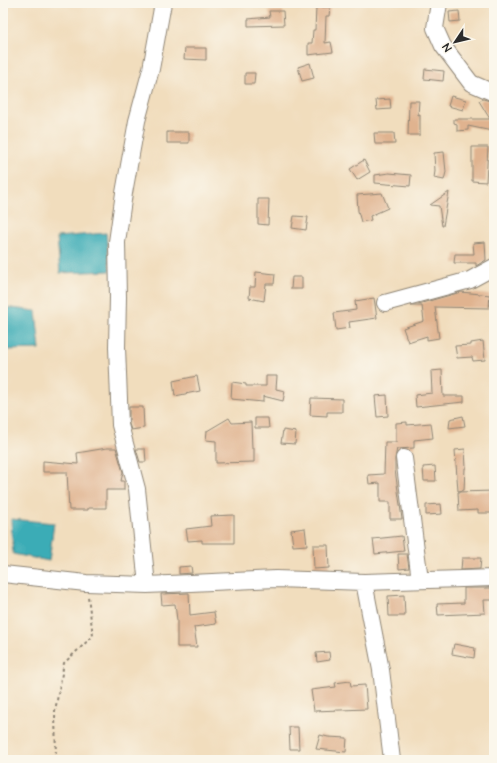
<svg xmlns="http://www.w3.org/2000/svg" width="497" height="763" viewBox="0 0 497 763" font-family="'Architects Daughter',sans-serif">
	<rect width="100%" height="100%" fill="#fbf7ec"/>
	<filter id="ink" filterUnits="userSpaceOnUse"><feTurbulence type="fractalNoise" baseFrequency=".025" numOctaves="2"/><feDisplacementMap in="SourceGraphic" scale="8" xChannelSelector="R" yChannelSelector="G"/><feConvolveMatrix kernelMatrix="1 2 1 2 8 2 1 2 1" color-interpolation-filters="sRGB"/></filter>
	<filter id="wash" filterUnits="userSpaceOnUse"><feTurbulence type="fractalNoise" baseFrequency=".012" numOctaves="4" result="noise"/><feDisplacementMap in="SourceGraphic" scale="16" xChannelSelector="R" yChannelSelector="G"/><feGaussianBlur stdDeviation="0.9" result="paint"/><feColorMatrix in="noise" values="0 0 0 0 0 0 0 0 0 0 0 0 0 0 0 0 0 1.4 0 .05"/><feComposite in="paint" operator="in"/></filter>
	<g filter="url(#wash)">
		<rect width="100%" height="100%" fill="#f1ddbd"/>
		<path fill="#3bacb6" stroke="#336c70" d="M106,233L110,271L60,273L57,237Z
			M3,307L36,311L40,349L3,350Z
			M11,519L54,523L49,561L13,554Z"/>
		<g id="blocks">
			<path fill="#e0b38f" d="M316,7H330L329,16H326L325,43L331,42L333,52L308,55V43H312L313,30H315Z
				M269,11H283L284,25L248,26V19L270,17Z
				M459,11L460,21L450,22L449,12Z
				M185,48H206V60L184,59Z
				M310,63L314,78L302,81L298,67Z
				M425,69L444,71L443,81L424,79Z
				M245,73H255L254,84H245Z
				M451,96L466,100L463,110L448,106Z
				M390,99L391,109L377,110L376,100Z
				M483,99L494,102V126L493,124L492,131L468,126V130L457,131V124L454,123V119H490L479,101Z
				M409,101H419L418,115L420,114V135H408Z
				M167,132H189V143H167Z
				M374,133H394L395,144H375Z
				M472,147H488L486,182L472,181Z
				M444,152L446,172L444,180L434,178L435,171L434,153Z
				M364,160L370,172L357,180L350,169Z
				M389,173L411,175L410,186L375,183V175Z
				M449,192L443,226H442L439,206L430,205Z
				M382,193L388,208L370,216L371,220L361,222L358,211L357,195Z
				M258,199H269L268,225L258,224Z
				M294,216L308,217L306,230L292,228Z
				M485,242L486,260L476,266V263H454L455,254H474L473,243Z
				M256,272L275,274L274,284H266L264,301L249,298L250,287H255Z
				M292,277H302V289H291Z
				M461,292L490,295L489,308L435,307L439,338L427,340V336L408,342L403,328L424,321L422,306H411Z
				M374,298L377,318L349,322L350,328L336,330L334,313L356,310L355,301Z
				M483,341L485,360L473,361L472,357L457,358L455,346L471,345V343Z
				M442,370L443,396H464V402L416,407L415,395L432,393L431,371Z
				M197,376L200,391L175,396L173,381Z
				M266,376H277L276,389L285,391L283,401L263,396V402L231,399L232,382L246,384V386H266Z
				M387,395L388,416L377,417L375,396Z
				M311,398L342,399V412H327V416L310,415Z
				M129,407H143L144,428L131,430L129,424Z
				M463,416L465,426L449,428L450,419Z
				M229,418L232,423L251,422L252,449H254V462L216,463V441L206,440L207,431Z
				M255,418H268L269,428H255Z
				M407,422V425L431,423L433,438L414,440V448L397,449V448L395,459V470L402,519H390V502H380V483L369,484L368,475L384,474L385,442H396V423Z
				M283,430L296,432L295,444L281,443Z
				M107,448H116L123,472L121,481H124V490H106V508H88V510H69L67,472H43V461L78,464L77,453Z
				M136,449H145L146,462H140Z
				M465,449L466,468H465L464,490L458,491L455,450Z
				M435,466L436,481H424L423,467Z
				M494,491V513H478V510L459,511L458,492Z
				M441,504L442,514L426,515V505Z
				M234,515V543H202V540L188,541L186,529L211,526L210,516Z
				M305,528L307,545L293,546L291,530Z
				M402,536L404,551L375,554L373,539Z
				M313,545H328L329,568L314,569Z
				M398,554H407L409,568L399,569Z
				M462,558H481L480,569L461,570Z
				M191,566L192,573L179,574V567Z
				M464,588H494V600H484L485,613L438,615L437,604L464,603Z
				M189,593L190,615L214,612L216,624L194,627L197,647H177V620L175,604L162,605L161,594Z
				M404,595L405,616H389L388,596Z
				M454,644L475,648L474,658L452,654Z
				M329,652L330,660L317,662L316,653Z
				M350,681L351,686L365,685L367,709L314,711L311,690L336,687L335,683Z
				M289,727H298L299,749H290Z
				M320,735L328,737L347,738L346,752L316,749Z"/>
		</g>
	</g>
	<g filter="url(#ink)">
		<use href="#blocks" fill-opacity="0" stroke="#8e8474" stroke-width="1"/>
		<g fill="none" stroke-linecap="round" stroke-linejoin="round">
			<g stroke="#8e8474" stroke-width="18">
				<path id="minor" d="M439,3L435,28L443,46L471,83L494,93
					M385,303L470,280L494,267
					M404,458L420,580
					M3,574L86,583L147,585L276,579L364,582L494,578
					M364,582L381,670L392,760
					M147,585L137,489L120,425L117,347L118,297L117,242L124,193L137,121L151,69L163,3"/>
			</g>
			<path stroke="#8e8474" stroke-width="2" stroke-dasharray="3 3" stroke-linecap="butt" d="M56,760L55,711L64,663L93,636L88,596"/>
			<use href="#minor" stroke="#fff" stroke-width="16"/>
		</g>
	</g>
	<rect width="497" height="763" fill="none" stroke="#fbf7ec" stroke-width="16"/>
	<g transform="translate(455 42) rotate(235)" stroke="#fbf7ec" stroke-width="3" paint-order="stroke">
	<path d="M0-3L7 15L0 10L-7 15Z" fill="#2b2b2b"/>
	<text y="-6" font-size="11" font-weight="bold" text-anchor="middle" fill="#2b2b2b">N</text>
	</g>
</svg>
